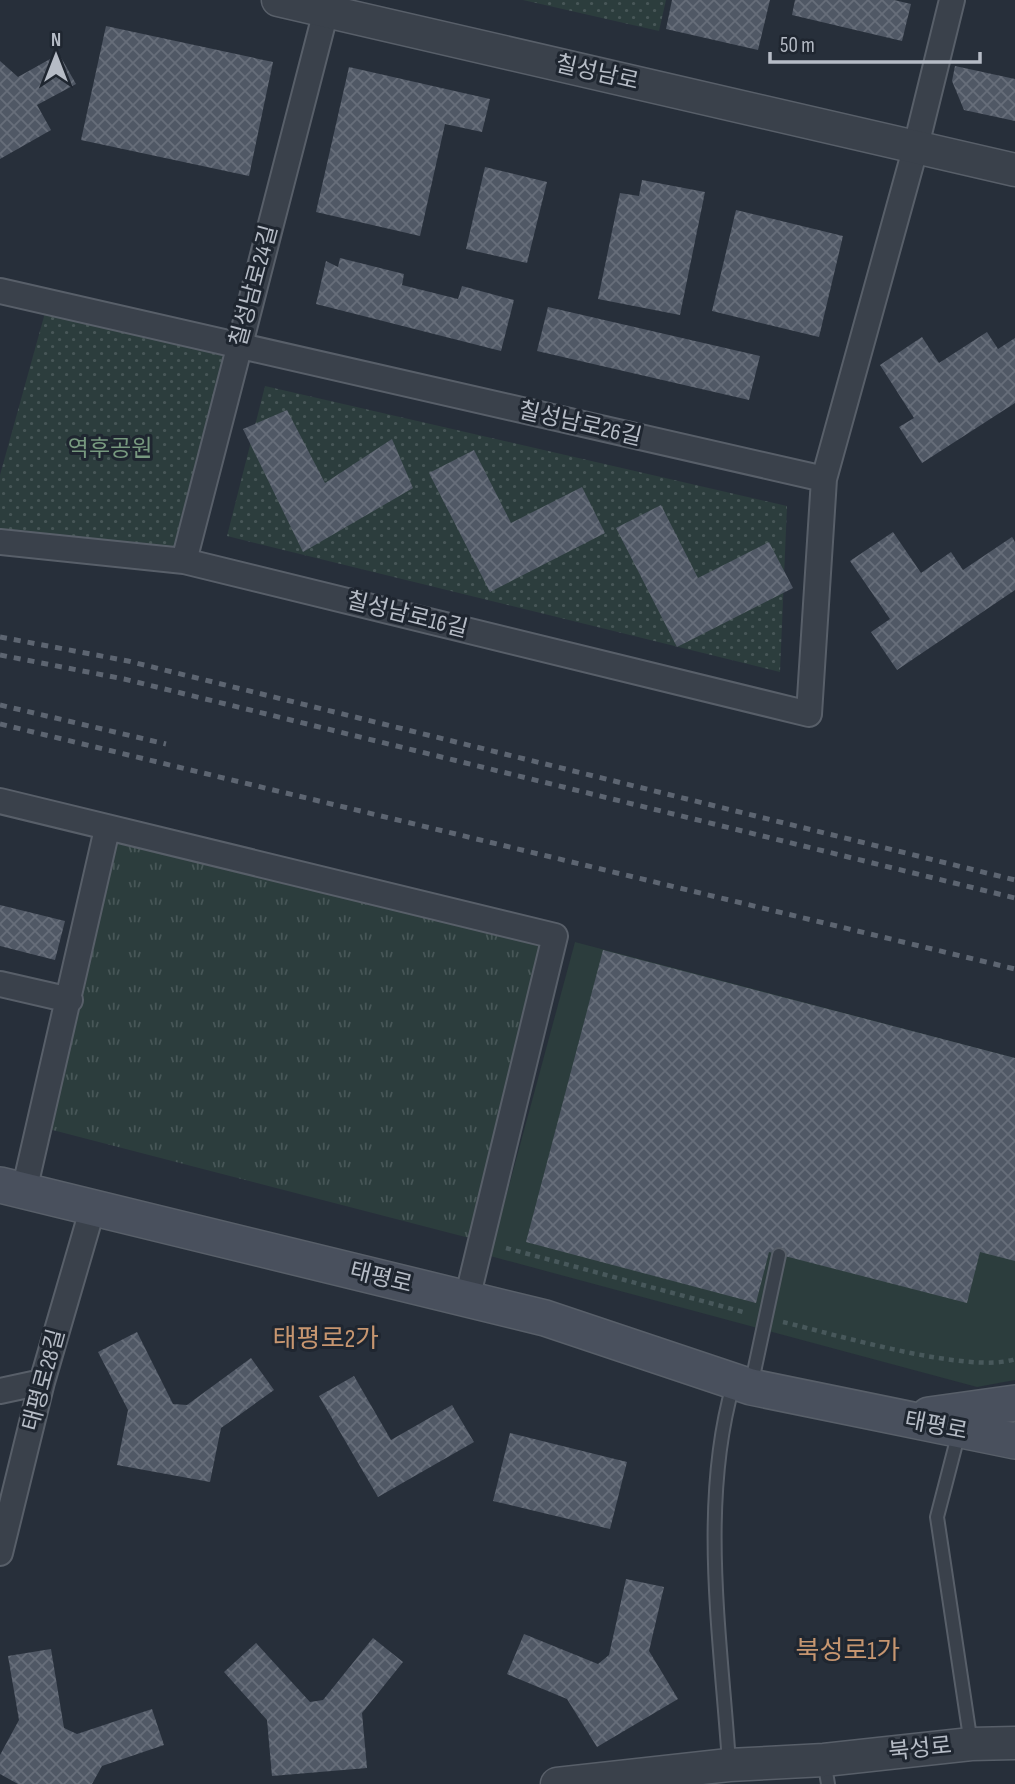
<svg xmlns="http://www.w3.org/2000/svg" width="1015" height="1784" viewBox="0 0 1015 1784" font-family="'Sofia Sans Condensed','Noto Sans KR',sans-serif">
	<defs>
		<pattern id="grass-tufts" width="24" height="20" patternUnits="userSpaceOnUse" patternTransform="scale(1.75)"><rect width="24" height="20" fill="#2c3d3d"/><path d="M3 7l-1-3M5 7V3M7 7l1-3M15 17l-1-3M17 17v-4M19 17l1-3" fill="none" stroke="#485758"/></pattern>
		<pattern id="park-dots" width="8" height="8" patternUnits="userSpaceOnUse" patternTransform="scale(1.75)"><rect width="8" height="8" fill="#2c3d3d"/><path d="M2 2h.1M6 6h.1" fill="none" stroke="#485758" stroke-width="1.8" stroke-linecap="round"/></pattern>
		<pattern id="building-cross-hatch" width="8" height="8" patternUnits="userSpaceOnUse" patternTransform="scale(1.75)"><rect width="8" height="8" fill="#505865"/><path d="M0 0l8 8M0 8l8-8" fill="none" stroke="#676e7a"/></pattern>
	</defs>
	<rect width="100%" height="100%" fill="#272f3a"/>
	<path fill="url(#grass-tufts)" d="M107,829L555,936L481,1241L41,1127Z"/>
	<path fill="url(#park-dots)" d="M523,0H666L659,31Z
		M48,302L239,346L184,561L0,542V475Z
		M265,386L787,506L780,672L227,536Z"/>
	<path fill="#2c3d3d" d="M575,942L1015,1058V1380L977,1387L490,1256Z"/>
	<path fill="url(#building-cross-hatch)" d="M672,0H770L758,50L666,29Z
		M795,0H894L911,4L902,41L792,15Z
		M106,26L273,62L249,176L81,140Z
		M59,54L76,84L37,105L51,130L0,159V61L18,77Z
		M955,66L1015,79V121L964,110L952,81Z
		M349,67L490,99L482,132L445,124L420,236L316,212Z
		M485,167L547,182L527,263L466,249Z
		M642,180L705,192L680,315L598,299L620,193L639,196Z
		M736,210L843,236L819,337L712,311Z
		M340,258L404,274L402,285L458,299L462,286L514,300L501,351L316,304L326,261L338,267Z
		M548,307L760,356L749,400L537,351Z
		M987,332L998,349L1015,338V403L922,463L899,427L914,418L880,365L922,337L939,363Z
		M287,410L325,483L392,439L413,488L303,552L243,429Z
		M474,450L511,523L582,487L605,533L490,592L429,473Z
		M661,505L698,578L769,542L793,588L677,647L616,528Z
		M893,532L921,573L951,552L963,570L1012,537L1015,542V590L897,670L871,632L890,619L850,561Z
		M0,905L65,921L55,960L0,946Z
		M603,950L1015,1058V1261L980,1252L967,1303L769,1252L756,1303L526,1242Z
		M137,1332L173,1404L187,1405L251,1358L274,1390L221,1428L210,1482L117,1465L128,1410L98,1352Z
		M354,1376L391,1440L452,1405L474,1442L378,1497L319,1396Z
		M510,1433L627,1462L610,1529L493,1501Z
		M626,1579L664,1587L649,1651L678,1699L597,1747L567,1699L507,1674L524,1634L598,1664L609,1655Z
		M373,1638L403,1662L362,1713L367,1768L272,1776L267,1720L224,1672L256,1643L310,1702L323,1700Z
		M51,1649L64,1728L77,1734L152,1709L164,1745L102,1766L92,1784H18L0,1774V1755L19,1720L8,1656Z"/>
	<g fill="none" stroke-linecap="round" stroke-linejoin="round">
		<g stroke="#585f69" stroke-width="16">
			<path id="service" d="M751,1386L779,1255
				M959,1432L937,1517L971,1744
				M824,1760L828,1784
				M729,1763C721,1640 699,1505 733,1385"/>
		</g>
		<g stroke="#585f69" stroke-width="28">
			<path id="minor" d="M0,291L824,479
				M0,542L184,561L809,714L824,479L916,146L952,0
				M184,561L326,11
				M0,801L555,936L467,1299
				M0,984L70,1000
				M24,1191L107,829
				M0,1391L42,1382
				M0,1553L42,1382L93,1207"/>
		</g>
		<g stroke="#585f69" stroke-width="35">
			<path id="tertiary" d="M278,0L1015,170
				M557,1784L729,1765L824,1760L971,1744L1015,1743"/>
		</g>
		<g stroke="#585f69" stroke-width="38">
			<path id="secondary" d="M0,1185L545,1318L751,1387L1015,1441
				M929,1415L1015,1403"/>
		</g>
		<path stroke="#48585b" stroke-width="4.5" stroke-dasharray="5 5" stroke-linecap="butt" d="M506,1248L747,1313
			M783,1322C834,1334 970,1375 1015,1359"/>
		<use href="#service" stroke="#3a414b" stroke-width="12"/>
		<use href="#minor" stroke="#3a414b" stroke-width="24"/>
		<use href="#tertiary" stroke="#3a414b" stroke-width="32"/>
		<use href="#secondary" stroke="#49505d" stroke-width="35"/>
		<path stroke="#5d6571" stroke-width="5" stroke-dasharray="7 7" stroke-linecap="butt" d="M0,637L128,661L1015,880
			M0,655L124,679L1015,898
			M0,705L166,744
			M0,724L1015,969"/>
	</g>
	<g text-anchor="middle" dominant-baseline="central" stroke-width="6" stroke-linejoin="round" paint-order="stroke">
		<g font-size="23" fill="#b6bcc6" stroke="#1f2630">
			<text transform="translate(597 73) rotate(13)">칠성남로</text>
			<text transform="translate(254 286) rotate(-75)">칠성남로24길</text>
			<text transform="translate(580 424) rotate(13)">칠성남로26길</text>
			<text transform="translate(407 615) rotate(14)">칠성남로16길</text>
			<text transform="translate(381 1278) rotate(14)">태평로</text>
			<text transform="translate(44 1380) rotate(-75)">태평로28길</text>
			<text transform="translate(936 1426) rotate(11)">태평로</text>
			<text transform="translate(920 1749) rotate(-6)">북성로</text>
		</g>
		<g font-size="23" fill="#77997f" stroke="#1f2630">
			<text x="110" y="449">역후공원</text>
		</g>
		<g font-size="26" fill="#c79670" stroke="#1f2630">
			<text x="326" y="1339">태평로2가</text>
			<text x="848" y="1651">북성로1가</text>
		</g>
	</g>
	<g transform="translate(56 56)" stroke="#1f2630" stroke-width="5" paint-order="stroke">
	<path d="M0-5L12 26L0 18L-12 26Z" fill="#b6bcc6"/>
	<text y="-10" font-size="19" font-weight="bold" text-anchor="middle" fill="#b6bcc6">N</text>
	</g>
	<path d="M770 52v10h210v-10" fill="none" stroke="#b6bcc6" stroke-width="3.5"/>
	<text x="780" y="52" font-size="21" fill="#b6bcc6" stroke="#1f2630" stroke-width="5" paint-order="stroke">50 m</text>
</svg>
